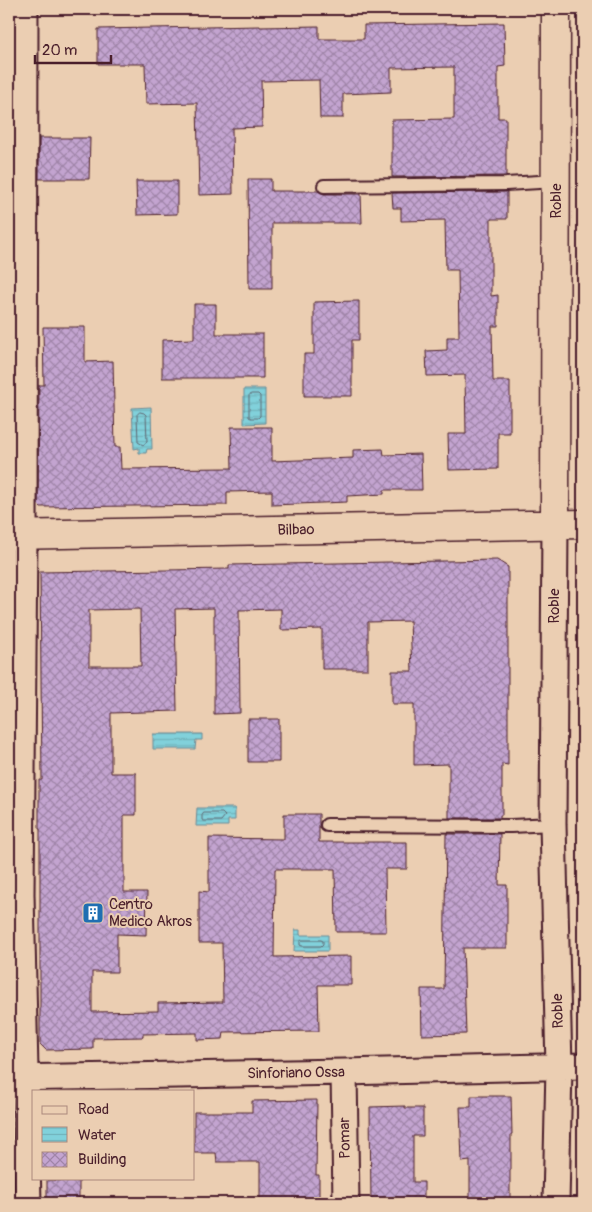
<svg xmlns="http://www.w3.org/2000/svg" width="592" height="1212" viewBox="0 0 592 1212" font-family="Pangolin,sans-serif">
	<defs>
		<pattern id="water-rules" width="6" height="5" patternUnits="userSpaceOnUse" patternTransform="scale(1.25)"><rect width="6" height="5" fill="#81d1db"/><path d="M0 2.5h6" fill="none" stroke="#71b3bc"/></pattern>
		<pattern id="building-cross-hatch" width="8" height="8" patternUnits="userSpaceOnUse" patternTransform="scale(1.25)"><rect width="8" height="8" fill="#c3a4d0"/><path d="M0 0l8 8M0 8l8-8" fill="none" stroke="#a085a9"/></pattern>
	</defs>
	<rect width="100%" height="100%" fill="#ebceb2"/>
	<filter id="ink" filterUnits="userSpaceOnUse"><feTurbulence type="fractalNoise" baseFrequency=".02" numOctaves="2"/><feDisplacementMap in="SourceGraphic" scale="10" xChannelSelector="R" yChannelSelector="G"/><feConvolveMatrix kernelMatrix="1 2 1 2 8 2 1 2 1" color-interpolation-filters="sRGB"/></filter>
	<g filter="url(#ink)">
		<path fill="url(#water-rules)" stroke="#6b8a95" d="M244,389H265V423L244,424Z
			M151,407L152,449H147L146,453H139V448L134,449L132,408Z
			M153,734H202V740H196L195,749H153Z
			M197,808H235V820H228V826H196Z
			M295,930H300V935H328V951H294Z"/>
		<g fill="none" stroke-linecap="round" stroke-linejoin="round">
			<path stroke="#606671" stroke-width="1" d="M251,394H258L260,396V416L258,418H251L249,417V396Z
				M140,412L144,413L146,415L147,442L143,445L138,442L137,415Z
				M204,813H222L225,816L221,821H204L202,820V816Z
				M302,940H321L323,941V944L321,946H302L300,945V942Z"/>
		</g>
		<path fill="url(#building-cross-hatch)" stroke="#4a1f2b" fill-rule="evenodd" d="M504,23L505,66L498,67V118H506V176L392,177V120L454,119V67L391,68V92L343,94V118H320L319,80L261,81L262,127L232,128L233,194L199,195L197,103L146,104L145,64H98V29L260,26V27L319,26V39H364V25Z
			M39,138H90L89,179H39Z
			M248,179H271V191H318L324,194H361L362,223H272V289H249Z
			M136,181H177V214L137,215Z
			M507,192V219H491V296L498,295V326H492L493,381H510V433H498V469L449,470L448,434H466L465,375L427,376L426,351L447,350V337H459L458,270H446L445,220L401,221V208H393L392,193Z
			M359,301V340H352V396H304V354H314V302Z
			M194,304H216V334H263V378H162V340L194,339Z
			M43,327H85V362L113,361L115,447H120L121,469L232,468L231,427H272V461L353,458V450L383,449L384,455L421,454L422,490H384V494L347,496V502L272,505V491L227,492V505L41,507L38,504L39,385H44Z
			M497,560L508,567V765L502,764V815H500V818H449V764L414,765V704H392V671H412L410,621L368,622V669H322V629L281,630V609L239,610L240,713L214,714V608L175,609L177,711L111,713V773H136V815H124V892H147L146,935L117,934V972H92V1012L158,1011V1003L223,1002L222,943H199V891L209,892V838L284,839V814H319V842H407V869H385L386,932H336L335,869H275L274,957L351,956V985H318L319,1031L224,1032L223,1039L197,1040V1033L143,1034V1037L93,1038V1049L46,1050L40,1044V829H39V780H42L40,572L229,569V565ZM140,609L141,666H89V610Z
			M248,719H279V762H248Z
			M446,834H500L499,885H507V948H463L466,1034L422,1035L421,989H444Z
			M471,1096H511L512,1134H511V1170H510V1203H470V1161L462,1162L460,1107H471Z
			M317,1100L316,1175H319V1203H260V1162H217L216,1153H194V1112H252V1101Z
			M405,1106V1108H423V1136H413V1182H424V1203H371L370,1107Z
			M47,1180L79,1181V1203H47Z"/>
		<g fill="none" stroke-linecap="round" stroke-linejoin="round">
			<g stroke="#4a1f2b" stroke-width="16">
				<path id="lane" d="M324,186L506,184L556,181
					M9,297H24
					M327,825L511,826L553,824"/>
			</g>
			<g stroke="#4a1f2b" stroke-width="29">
				<path id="street" d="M25,9L24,535L21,894L28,1203
					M555,524L553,824L559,1067L556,1203
					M344,1072L346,1203
					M9,1078L344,1072L583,1066"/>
			</g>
			<g stroke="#4a1f2b" stroke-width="31">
				<path id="secondary" d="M555,524L556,9
					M9,535L583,524"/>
			</g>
			<use href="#lane" stroke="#ebceb2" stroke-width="12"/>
			<use href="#street" stroke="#ebceb2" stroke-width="25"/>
			<use href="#secondary" stroke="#ebceb2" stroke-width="28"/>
		</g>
	</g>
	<defs>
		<g id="building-square" transform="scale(1.125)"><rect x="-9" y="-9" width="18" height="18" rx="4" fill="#1f6fb2" stroke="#ebceb2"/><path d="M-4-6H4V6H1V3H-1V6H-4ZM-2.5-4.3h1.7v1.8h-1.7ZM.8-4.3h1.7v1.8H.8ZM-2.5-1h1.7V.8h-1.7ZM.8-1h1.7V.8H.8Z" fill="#fff"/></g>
	</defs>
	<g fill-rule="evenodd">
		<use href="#building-square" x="93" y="913"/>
	</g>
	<g text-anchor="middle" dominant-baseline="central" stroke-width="4" stroke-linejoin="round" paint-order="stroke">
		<g font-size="15" fill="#4a1f2b" stroke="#ebceb2">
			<text transform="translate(556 201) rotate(-90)">Roble</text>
			<text transform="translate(296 530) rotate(-1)">Bilbao</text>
			<text transform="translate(554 606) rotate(-90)">Roble</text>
			<text transform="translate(558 1011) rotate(-92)">Roble</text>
			<text transform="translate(296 1073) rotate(-1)">Sinforiano Ossa</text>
			<text transform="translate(345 1138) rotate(-91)">Pomar</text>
		</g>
		<g font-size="15" fill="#4a1f2b" stroke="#ebceb2" text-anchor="start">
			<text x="109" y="904">Centro<tspan x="109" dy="17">Medico Akros</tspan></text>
		</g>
	</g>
	<rect width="592" height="1212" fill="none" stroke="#ebceb2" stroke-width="30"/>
	<rect x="15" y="15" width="562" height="1182" fill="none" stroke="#4a1f2b" stroke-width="2" filter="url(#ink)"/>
	<rect x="32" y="1090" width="162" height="90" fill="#ebceb2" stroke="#ab887c"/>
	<rect x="42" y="1106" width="25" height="8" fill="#ebceb2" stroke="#ab887c"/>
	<text x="78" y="1114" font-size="15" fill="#4a1f2b">Road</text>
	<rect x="42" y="1127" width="25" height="15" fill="url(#water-rules)" stroke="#ab887c"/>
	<text x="78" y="1140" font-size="15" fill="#4a1f2b">Water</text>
	<rect x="42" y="1152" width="25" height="15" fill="url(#building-cross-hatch)" stroke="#ab887c"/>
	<text x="78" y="1164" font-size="15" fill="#4a1f2b">Building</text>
	<path d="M35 55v8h76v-8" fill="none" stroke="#4a1f2b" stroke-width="2.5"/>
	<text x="42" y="55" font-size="15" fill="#4a1f2b" stroke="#ebceb2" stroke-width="4" paint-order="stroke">20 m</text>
</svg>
